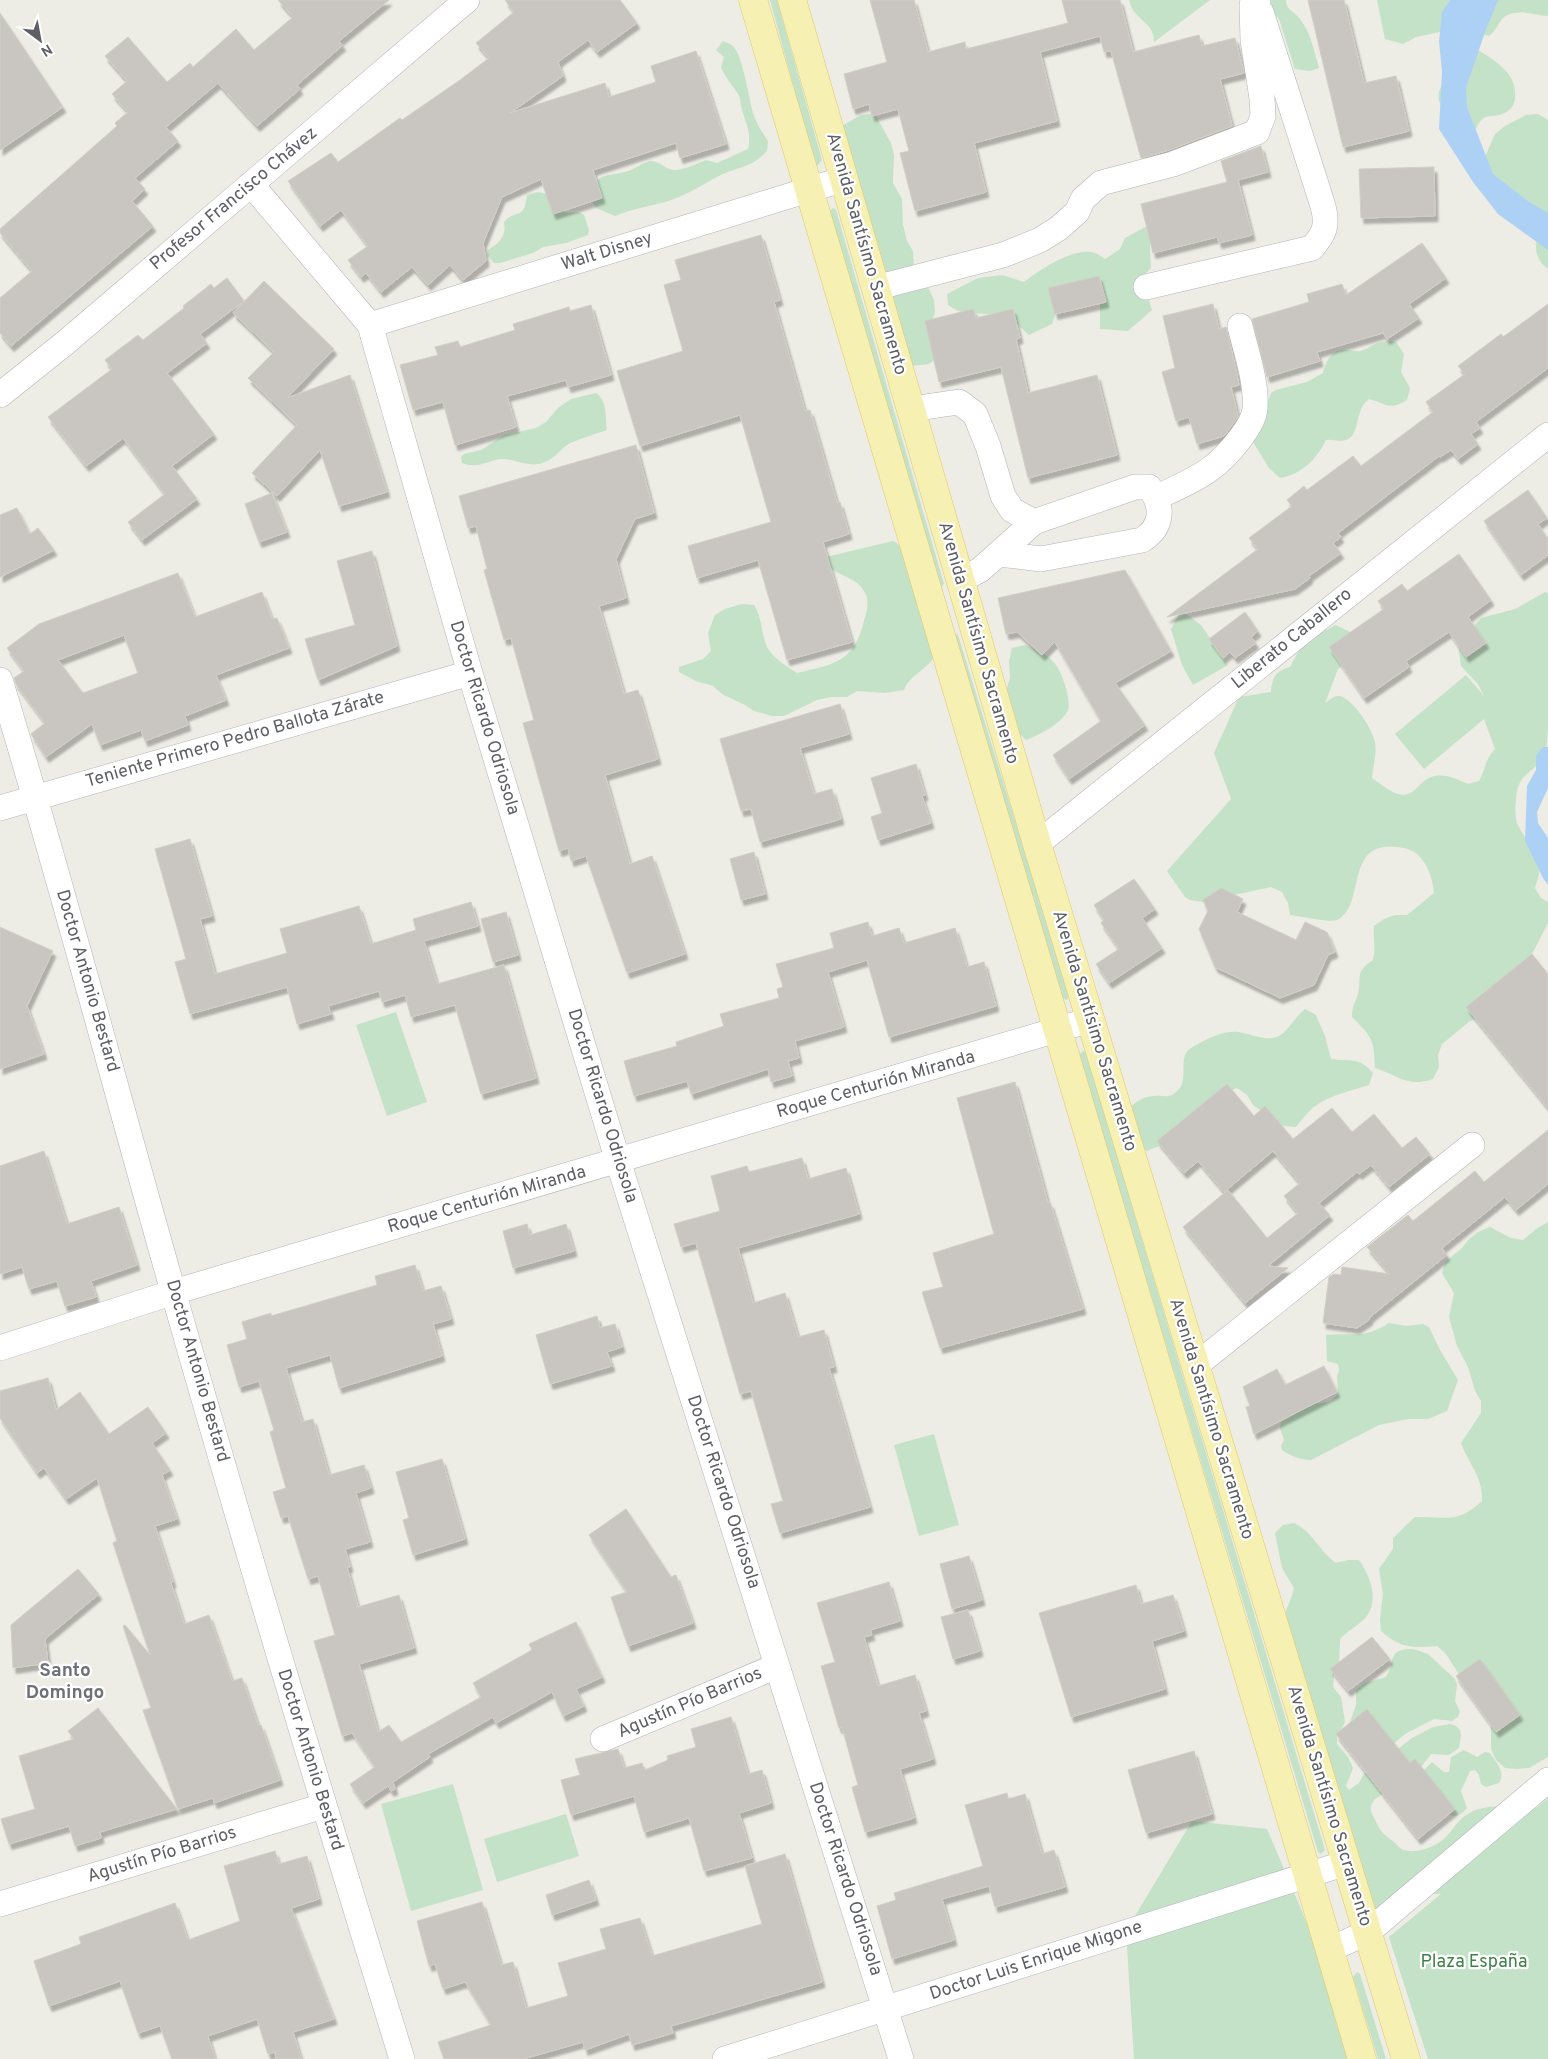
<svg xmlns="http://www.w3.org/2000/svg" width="1548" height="2059" viewBox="0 0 1548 2059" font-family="Overpass,sans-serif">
	<defs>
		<filter id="shadow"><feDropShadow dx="3" dy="5.5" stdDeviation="1" flood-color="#0004"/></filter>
	</defs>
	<rect width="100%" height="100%" fill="#edece5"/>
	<path fill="#c4e2c7" d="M770,0H777L822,160L818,165L814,162Z
		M1129,0H1210L1154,42C1154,20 1134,22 1129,0Z
		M1269,0H1286C1285,9 1295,12 1300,19C1311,33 1314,51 1319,68L1310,71L1295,69L1279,19L1271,10Z
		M1377,0H1455L1449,30L1416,37L1403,44L1385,39Z
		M1463,0H1548V16C1535,15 1515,8 1504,17C1498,23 1496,31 1489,36L1483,34Z
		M723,41C726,43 731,44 733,46C743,56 749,99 753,113C756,123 762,132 768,141L767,151C752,167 742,166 723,174C708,181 694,191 679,197C658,206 635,207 615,216L596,208L590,199C594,167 613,179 633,169C639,166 644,162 651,161C660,161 667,171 676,170C686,169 696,164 706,160L717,163L748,149C752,130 745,123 741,106C740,102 741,98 738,94C732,85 726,78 721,68L724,57L716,50Z
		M1478,50C1494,60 1517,73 1515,96C1515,101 1514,106 1509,110C1491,124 1484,104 1473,137C1463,128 1450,118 1442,107C1427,86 1464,63 1478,50Z
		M868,114H875L891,143L894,155L893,183L902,199L903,225L907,241L913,251L914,271L919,282L929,289L934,300L935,312L930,330L935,360L929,364L911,366L840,127L861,115Z
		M1538,114L1548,120V269C1532,257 1535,243 1540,226L1490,182L1485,157L1495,134L1505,126L1526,115Z
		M538,192L555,196L562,210L566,213L579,212L584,215L589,230L588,235L566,243L543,247L533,253L500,263H494L487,255L488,250C499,243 507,236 504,222C516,208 524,222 527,195Z
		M833,208L836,210L944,584L940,588L829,212Z
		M1149,225L1151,268L1142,277L1152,310L1128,331L1100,329V284L1064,288L1052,324L1029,335L1009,317L958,311L948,305L947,294L978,278L1002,275L1024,282C1040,270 1074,246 1095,253C1098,254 1102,257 1105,259L1120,249L1125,238Z
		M1390,341L1396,342L1404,354L1401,372L1410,388L1407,400C1388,411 1388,404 1369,399C1354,409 1361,435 1346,440C1340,442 1332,439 1326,440C1316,460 1302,474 1280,478L1269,468L1253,442L1271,393L1276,390L1307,382L1323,373C1327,359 1332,348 1349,350C1353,350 1357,352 1360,351C1374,347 1372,342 1390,341Z
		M596,393C608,401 605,418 607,430C595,434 582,438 570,443C560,449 554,460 542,463C529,468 513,458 500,459C487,461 478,469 462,463L461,457L464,454L481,450L504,435L536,428L546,422L558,408L571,399Z
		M893,541L898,544L906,558L918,598V609L926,624L935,656C927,669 910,675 904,690L885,693L857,691L847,697H831L817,700L784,716H772L754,711L745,705L722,694L713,686L696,681L679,672V667L703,659L711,651L708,633L715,615L725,609L742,604L754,605C762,617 761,633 767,647C773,658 786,666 797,673C835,664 854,662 864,621C867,611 870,600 864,591C857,578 839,576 829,567C826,565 824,561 822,558Z
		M1545,592L1548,593V730C1547,739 1548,752 1542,760C1529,775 1517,775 1516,800C1515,806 1515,817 1517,823C1522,838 1541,849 1540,866C1540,873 1537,881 1535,888L1541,898L1548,902V923L1532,954L1523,962L1495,1014L1470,1021L1442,1044L1438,1055L1439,1067L1433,1079C1407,1088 1398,1075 1375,1068C1374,1039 1372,1037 1352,1017C1352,1004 1355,1004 1358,994C1362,976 1354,973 1373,960C1376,948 1373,938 1374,926L1384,919L1395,915H1407L1434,893C1433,881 1429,868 1421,858C1414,850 1407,848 1397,847C1345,840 1365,904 1339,919C1331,924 1301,916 1290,915L1288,903L1282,892L1271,887L1234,895L1209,903L1190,900L1185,897L1167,871L1231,799L1214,753L1239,697L1271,692C1272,677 1276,671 1290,667L1304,641L1336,625L1356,635L1362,652L1338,669L1325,703C1329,701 1333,696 1338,696C1351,696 1371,727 1374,739C1378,751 1373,766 1372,778C1381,784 1393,795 1404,795C1413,794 1417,787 1423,782C1437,770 1453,777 1468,784L1479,781C1486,768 1485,759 1495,749L1484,719L1424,769L1395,734L1466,675L1484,696L1478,684L1461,666L1458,643L1481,618L1515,609Z
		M1181,610L1201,625L1228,665L1193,685L1182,665L1171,629Z
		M953,633L958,635L1069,996L1067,1000L1061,998Z
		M1024,645C1034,647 1050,656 1056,665C1062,673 1073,703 1067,712C1059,725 1039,735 1026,740L1011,726L1005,695L1010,678L1009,661L1012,648Z
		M1305,1009L1316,1015L1325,1036L1331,1059C1350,1062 1359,1056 1373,1073L1369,1085C1350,1091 1330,1095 1314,1107C1307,1112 1301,1121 1296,1127L1283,1126L1253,1105L1247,1095L1237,1088L1226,1092L1171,1141L1147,1151L1138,1145L1126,1112C1133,1103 1143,1096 1155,1096C1164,1095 1168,1099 1176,1092C1191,1080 1176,1057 1191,1048C1204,1040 1223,1030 1238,1032C1252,1034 1266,1042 1279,1036C1287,1032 1297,1015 1305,1009Z
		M396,1012L427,1102L387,1116L356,1025Z
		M1083,1051L1086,1053L1325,1850L1321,1854L1318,1852L1079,1055Z
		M1548,1222V1757L1529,1768L1517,1769L1505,1768L1496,1760L1491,1749V1725L1446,1654L1437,1646C1413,1648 1399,1648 1381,1631L1380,1619L1383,1594L1379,1569L1393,1549V1538L1415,1517C1446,1516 1456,1525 1482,1501C1483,1476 1469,1465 1461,1443L1481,1413V1401L1475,1391L1468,1367L1457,1346L1449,1317L1454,1293L1442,1273L1445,1262L1462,1248L1469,1239L1478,1232L1490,1227L1511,1238L1523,1240L1536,1229Z
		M1389,1323L1406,1326L1423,1324L1429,1327L1440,1350L1458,1380L1447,1411L1428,1419H1408L1379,1425L1311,1460C1301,1460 1290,1456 1282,1450L1281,1446L1284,1440L1280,1428L1281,1422L1312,1404L1330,1402L1338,1394L1337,1376L1339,1370L1338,1364L1327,1361L1326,1335C1355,1332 1362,1340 1389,1323Z
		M934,1434L959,1525L919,1536L894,1445Z
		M1294,1523C1312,1531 1319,1551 1336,1563L1348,1560H1359C1370,1576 1379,1598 1367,1616C1361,1624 1347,1631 1340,1639L1339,1665L1334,1675L1333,1687L1341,1697L1345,1722L1337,1737V1744L1348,1757L1353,1768L1346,1786L1349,1790L1359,1783L1365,1772L1381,1765L1389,1756L1412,1738L1433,1727L1450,1724L1456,1726L1460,1730L1461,1736L1459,1748L1449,1755L1431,1754L1419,1770L1374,1800C1367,1810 1373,1814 1377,1824C1381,1833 1388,1837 1395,1843C1397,1845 1400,1849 1404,1850C1417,1854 1436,1847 1446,1837C1457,1826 1456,1820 1473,1811C1486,1805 1522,1803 1536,1808L1548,1798V2059H1428L1389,1937L1441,1894L1411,1893L1374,1912L1282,1623C1285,1611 1291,1601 1294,1588L1282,1568L1275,1533L1283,1525Z
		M1413,1649L1428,1654L1455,1679L1457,1685L1455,1701L1460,1712L1458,1717L1452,1721L1434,1719L1405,1734L1390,1747L1351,1725L1350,1722L1356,1705V1690L1365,1683L1386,1677C1388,1673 1390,1670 1391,1666C1393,1651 1399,1649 1413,1649Z
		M1464,1750L1477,1757L1485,1752L1490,1753C1496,1763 1506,1771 1499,1783L1486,1787L1481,1784L1479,1775L1475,1770L1470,1771L1461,1791L1467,1808C1462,1814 1458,1817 1450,1815L1421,1773L1432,1762L1444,1772H1449L1451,1757Z
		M453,1784L483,1890L411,1911L381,1804Z
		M566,1814L579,1856L497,1882L484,1839Z
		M1192,1821L1267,1829L1317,1947L1355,2059H1134L1126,1931Z
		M1357,1972L1360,1974L1386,2059H1378L1353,1977Z"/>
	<path fill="#add1f5" d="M1450,0H1498L1485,32L1466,88L1467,107L1493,174L1529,202L1548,213V250L1498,214L1473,182L1439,129L1442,72L1439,41L1442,12Z
		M1543,747H1548V788L1537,812L1538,823L1548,838V885L1543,878L1525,841L1527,786L1536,770V757L1540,750Z"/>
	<path fill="#c9c6c2" stroke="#d2cec4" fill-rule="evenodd" filter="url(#shadow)" d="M278,0H389L339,41L343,45L297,85L300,89L257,126L218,83L166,127L178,141L135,178L145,189L132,201L153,226L11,346L0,333V298L32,271L0,233V229L117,126L115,123L128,112L112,94L127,81L105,56L128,37L167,82L190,63L193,67L236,29L254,50L293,17Z
		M505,0H620L637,23L597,52L588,40L558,62L563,76L510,113L605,83L609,97L656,82L651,66L696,51L726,144L680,158L676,143L593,170L602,198L553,214L541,179L502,197L483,243L486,261L463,280L450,265L428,285L412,267L381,292L366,273L361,277L348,260L368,246L341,210L320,226L288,181L331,153L338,162L400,118L402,120L460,80L489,58L476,43L514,12Z
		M870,0H914L928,52L965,42L966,49L1068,23L1062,0H1120L1133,52L1199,35L1202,46L1235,38L1244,73L1220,79L1232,126L1169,150L1141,158L1111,51L1104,52L1100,36L1040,52L1057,121L974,143L986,192L915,211L900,153L909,151L898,109L872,116L869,104L853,109L844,74L887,62Z
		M1308,0H1344L1364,83L1396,76L1409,131L1343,147Z
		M0,13L63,107L0,150Z
		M1261,146L1268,172L1238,180L1252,235L1219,243L1217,237L1153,253L1141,204L1227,182L1221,161Z
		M1434,167L1435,216L1361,218L1359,169Z
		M761,235L780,300L774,302L805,411L810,410L837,503L840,502L849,534L823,542L852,642L787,660L758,560L697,578L688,546L771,522L740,415L640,446L617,371L683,351L664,285L681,280L675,260Z
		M1422,243L1446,278L1409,304L1419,318L1387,339L1383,333L1317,352L1320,361L1267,377L1252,319L1309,302L1307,294L1342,284L1346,295Z
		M1099,276L1106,302L1055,314L1048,288Z
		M227,278L244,301L200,334L207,343L167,373L214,434L172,466L197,499L142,540L128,522L165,494L123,438L86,466L48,417L112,369L105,360L138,335L143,340L184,308L183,306L211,284L214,288Z
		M264,281L334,349L287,398L350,375L387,492L339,506L320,450L277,496L252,473L297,425L248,378L274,352L233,313Z
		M1213,304L1219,329L1226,327L1236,370L1239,385L1231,387L1238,417L1224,436L1197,444L1189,417L1176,421L1162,372L1175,368L1163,316Z
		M1548,304V368L1476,422L1480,428L1471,434L1478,444L1458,459L1451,450L1440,457L1439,456L1338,533L1341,537L1333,543L1341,553L1309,576L1310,578L1295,589L1167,617L1258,549L1249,538L1292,506L1287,500L1304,486L1307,490L1353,456L1361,466L1433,412L1426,402L1465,374L1458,366L1501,334L1503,337Z
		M591,305L611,375L568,387L566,380L507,396L516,427L455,445L443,402L413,410L400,365L438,355L435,347L458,341L460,347L515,330L513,324L569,307L570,311Z
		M973,309L976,318L1013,309L1020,338L1016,339L1028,393L1097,375L1117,455L1028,478L1001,367L939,382L925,321Z
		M636,445L654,513L635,519L616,559L626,598L599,606L624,694L638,690L658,759L605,775L630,864L652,856L685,954L627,973L586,856L571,861L568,848L559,851L523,723L534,720L511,638L504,640L484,570L487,569L476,526L468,528L459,496Z
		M1528,490L1547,518L1538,524L1548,539V555L1521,575L1484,521Z
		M272,493L287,532L259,542L245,504Z
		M17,508L30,534L38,528L54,550L0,577V515Z
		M372,551L397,646L318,680L305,639L355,625L337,561Z
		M1459,554L1491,600L1468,617L1486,643L1466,657L1449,632L1406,661L1409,667L1364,698L1329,647L1384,609L1378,601L1402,584L1407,591Z
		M1125,570L1171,651L1115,683L1145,725L1069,779L1053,755L1101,721L1055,642L1042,655L1017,632L1006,634L998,598Z
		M178,573L195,617L262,592L272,619L277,618L289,648L216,675L226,700L185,716L188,725L145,741L141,730L100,745L92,724L46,757L31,734L45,723L16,684L14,678L24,671L7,648L39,624ZM124,635L138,673L83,693L58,660Z
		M1245,612L1258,631L1251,637L1256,643L1235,658L1230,652L1223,658L1209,639Z
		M840,704L849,734L800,748L814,794L832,789L841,819L760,842L751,809L741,811L720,739Z
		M916,764L925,795L922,796L931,823L878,840L871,817L882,813L871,778Z
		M190,839L212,916L200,919L215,974L287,953L280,929L359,906L371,944L416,930L413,919L471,902L478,926L424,941L437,984L504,965L536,1078L481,1094L455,1005L411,1017L405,995L382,1002L379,991L328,1006L331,1014L297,1024L287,987L190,1014L175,962L186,959L155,849Z
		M754,852L765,894L741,900L730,859Z
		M1134,879L1155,909L1142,918L1162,948L1109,983L1096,964L1119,949L1101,923L1104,920L1094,905Z
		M1221,888L1243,899L1237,912L1296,940L1305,922L1327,932L1335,952L1328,955L1314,985L1280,998L1215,967L1199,929L1208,911L1203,900Z
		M506,912L518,955L493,962L481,919Z
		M868,922L872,936L899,928L904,943L955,928L967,967L984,962L996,1006L889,1037L867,960L828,972L844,1027L795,1041L799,1058L788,1061L792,1076L771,1082L768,1069L691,1094L687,1081L634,1096L624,1061L677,1046L676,1042L724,1026L720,1014L779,998L777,989L783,987L776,964L834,948L830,933Z
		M0,927L53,951L27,1006L44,1054L0,1069Z
		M1532,954L1548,974V1108L1466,1007Z
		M1015,1082L1048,1203L1050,1202L1083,1309L940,1348L922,1292L943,1287L933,1253L994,1234L957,1098Z
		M1227,1084L1254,1116L1265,1106L1293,1139L1332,1108L1352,1132L1374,1114L1402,1148L1416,1137L1430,1154L1389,1187L1371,1165L1359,1174L1357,1172L1319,1203L1330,1215L1268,1266L1288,1268L1245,1303L1183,1227L1228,1190L1267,1238L1298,1213L1284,1196L1300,1183L1273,1151L1224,1192L1198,1161L1184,1173L1157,1141Z
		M1548,1130V1184L1516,1210L1505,1197L1442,1248L1447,1255L1370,1317L1369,1320L1357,1328L1323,1323L1329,1277L1334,1274L1341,1275L1342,1267L1390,1274L1367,1247L1408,1215L1413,1221L1475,1171L1484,1182Z
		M44,1151L67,1224L119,1207L137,1265L91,1281L96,1297L65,1306L57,1281L29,1289L22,1267L0,1274V1166Z
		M802,1158L808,1179L846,1168L859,1214L738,1248L753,1303L785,1293L798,1337L824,1330L834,1367L829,1368L870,1507L780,1533L771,1504L783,1501L751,1391L740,1394L696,1243L681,1247L674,1224L720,1211L711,1176L747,1166L749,1172Z
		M527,1224L530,1235L566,1224L574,1251L513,1268L503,1231Z
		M415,1265L423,1291L441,1286L451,1319L433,1324L442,1356L339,1388L330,1355L286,1368L302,1422L313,1419L329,1475L364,1465L371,1488L356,1493L370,1542L345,1549L350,1567H347L358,1607L399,1595L414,1648L359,1664L378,1732L389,1725L401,1742L481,1697L473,1683L532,1650L529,1644L576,1622L602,1677L576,1689L584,1706L563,1716L552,1692L496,1723L493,1717L428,1754L430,1757L393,1782L395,1789L391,1791L388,1786L363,1803L350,1784L375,1767L352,1733L342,1736L324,1674L314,1641L335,1635L318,1576L308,1579L288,1516L281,1518L273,1492L286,1488L270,1432L274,1430L259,1381L239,1387L227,1345L247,1339L242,1322L271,1313V1316L377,1285L375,1276Z
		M597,1316L600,1328L615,1324L622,1347L607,1352L612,1366L550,1384L536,1335Z
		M1324,1366L1337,1392L1254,1434L1246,1407L1250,1406L1243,1387L1277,1369L1285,1385Z
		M48,1378L56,1410L80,1392L109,1434L148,1407L166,1433L152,1443L170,1470L162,1475L177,1519L155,1526L173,1582L171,1583L184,1624L209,1615L232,1681L242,1678L258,1725H261L280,1780L214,1803L213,1798L178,1809L143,1710L151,1708L123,1626L125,1625L150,1655L113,1543L117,1541L97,1478L66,1499L44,1468L37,1473L0,1418V1391Z
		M442,1459L465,1539L413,1555L403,1520L409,1518L396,1472Z
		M626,1509L671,1577L676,1575L693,1623L628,1646L611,1597L627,1592L589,1535Z
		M969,1556L982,1600L952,1609L940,1564Z
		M78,1569L99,1594L45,1639L48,1663L13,1668L11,1625Z
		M889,1582L900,1621L870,1630L872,1635L864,1637L878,1686L915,1675L926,1711L919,1713L933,1759L900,1769L914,1818L865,1832L852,1787L858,1785L842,1727L839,1728L821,1666L835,1662L817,1603Z
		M1136,1585L1141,1604L1173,1595L1184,1631L1152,1641L1165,1689L1071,1717L1039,1613Z
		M968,1610L980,1651L953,1659L941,1617Z
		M1372,1637L1390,1659L1348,1691L1330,1669Z
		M1480,1659L1520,1715L1496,1732L1456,1676Z
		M98,1708L177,1809L100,1832L101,1838L75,1846L69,1826L9,1844L1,1819L35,1809L19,1756L74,1739L68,1731Z
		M1367,1709L1410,1763L1415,1759L1455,1809L1418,1839L1336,1734Z
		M731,1717L748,1774L762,1770L771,1803L739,1813L752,1858L704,1871L689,1818L644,1832L634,1796L571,1815L561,1780L580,1775L575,1759L618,1749L624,1768L642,1763L645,1770L668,1760L667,1756L696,1747L691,1729Z
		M1194,1751L1212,1814L1146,1833L1128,1770Z
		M1007,1793L1008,1799L1025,1794L1042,1854L1054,1850L1065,1887L995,1907L989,1886L942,1899L954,1940L892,1959L877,1906L896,1900L894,1893L983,1866L965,1805Z
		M275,1851L279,1864L307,1856L319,1899L291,1908L334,2019L293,2032L301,2059H276L275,2052L268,2054L257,2019L208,2036L215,2059H172L160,2026L138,2033L120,1981L49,2006L34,1961L81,1944L79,1937L175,1903L188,1940L240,1921L224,1866Z
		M785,1854L822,1982L671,2026L673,2033L632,2045L629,2034L585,2050L583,2042L523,2059H444L438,2042L491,2025L465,1982L443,1989L435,1964L429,1966L417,1921L482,1902L501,1965L513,1962L526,2008L568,1996L558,1963L606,1949L600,1929L640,1918L652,1956L762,1924L745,1866Z
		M589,1880L596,1900L552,1915L546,1895Z"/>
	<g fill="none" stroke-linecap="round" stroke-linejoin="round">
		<g stroke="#b2b4b8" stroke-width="26">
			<path id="minor" d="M251,184L370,325L470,673L618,1161L901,2059
				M1146,287L1312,248C1325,233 1328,225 1323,206L1261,12
				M875,288L1003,255L1040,240L1059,228L1077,212L1083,199L1101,183L1173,164L1257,132L1263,116L1262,98L1253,40L1252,5L1258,1
				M370,325L844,179
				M0,395L65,343L467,0
				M911,409L959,402L975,414L988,446L1003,496L1012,510L1034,522
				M1157,497C1194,480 1217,471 1242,436C1248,428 1254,419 1255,409C1257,382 1246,352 1240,326
				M961,580L980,570L1034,522L1135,487H1149C1164,506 1163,527 1142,540L1041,559L999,554
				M0,680C62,883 115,1088 173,1291C246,1548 323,1804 402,2059
				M0,808L470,673
				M1037,844L1548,435
				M0,1348L174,1292L1090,1020
				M1195,1366L1472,1145
				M603,1739L777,1666
				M0,1904L323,1806
				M1329,1950L1368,1932L1548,1780
				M725,2059L1346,1863"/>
		</g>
		<g stroke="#e1c86a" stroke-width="29">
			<path id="major" d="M753,0L1362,2059
				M792,0L1037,844L1406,2059"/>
		</g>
		<use href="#minor" stroke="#fff" stroke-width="25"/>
		<use href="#major" stroke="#f6f0b2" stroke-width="28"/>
	</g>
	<g text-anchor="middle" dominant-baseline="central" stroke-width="4.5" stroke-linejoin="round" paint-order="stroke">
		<g font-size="18" fill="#5d5f64" stroke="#fff">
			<text transform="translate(234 199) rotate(-40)">Profesor Francisco Chávez</text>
			<text transform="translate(607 252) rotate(-17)">Walt Disney</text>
			<text transform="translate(866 254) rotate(74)">Avenida Santísimo Sacramento</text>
			<text transform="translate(1292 639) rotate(-39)">Liberato Caballero</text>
			<text transform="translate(978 643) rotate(74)">Avenida Santísimo Sacramento</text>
			<text transform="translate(484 718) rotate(73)">Doctor Ricardo Odriosola</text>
			<text transform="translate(235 740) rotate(-16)">Teniente Primero Pedro Ballota Zárate</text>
			<text transform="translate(87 981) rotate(74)">Doctor Antonio Bestard</text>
			<text transform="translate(1094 1031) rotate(73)">Avenida Santísimo Sacramento</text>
			<text transform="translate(876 1085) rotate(-16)">Roque Centurión Miranda</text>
			<text transform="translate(602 1106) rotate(73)">Doctor Ricardo Odriosola</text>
			<text transform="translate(487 1200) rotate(-16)">Roque Centurión Miranda</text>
			<text transform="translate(197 1371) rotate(74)">Doctor Antonio Bestard</text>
			<text transform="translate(1211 1419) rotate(73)">Avenida Santísimo Sacramento</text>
			<text transform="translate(723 1492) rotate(72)">Doctor Ricardo Odriosola</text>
			<text transform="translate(690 1703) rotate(-23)">Agustín Pío Barrios</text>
			<text transform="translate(310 1760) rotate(73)">Doctor Antonio Bestard</text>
			<text transform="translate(1329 1806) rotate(73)">Avenida Santísimo Sacramento</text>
			<text transform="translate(162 1855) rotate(-17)">Agustín Pío Barrios</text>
			<text transform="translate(845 1879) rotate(72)">Doctor Ricardo Odriosola</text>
			<text transform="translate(1036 1961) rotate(-18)">Doctor Luis Enrique Migone</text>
		</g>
		<g font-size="18" fill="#3f8147" stroke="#fff">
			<text x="1474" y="1962">Plaza España</text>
		</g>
		<g font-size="19" font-weight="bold" fill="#6e7176" stroke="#fff">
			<text x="65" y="1671">Santo<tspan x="65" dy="22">Domingo</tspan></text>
		</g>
	</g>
	<g transform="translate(40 40) rotate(148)" stroke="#ffffff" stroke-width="4" paint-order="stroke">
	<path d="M0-4L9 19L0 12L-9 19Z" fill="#5d5f64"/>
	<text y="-8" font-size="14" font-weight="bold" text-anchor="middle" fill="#5d5f64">N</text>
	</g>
</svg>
